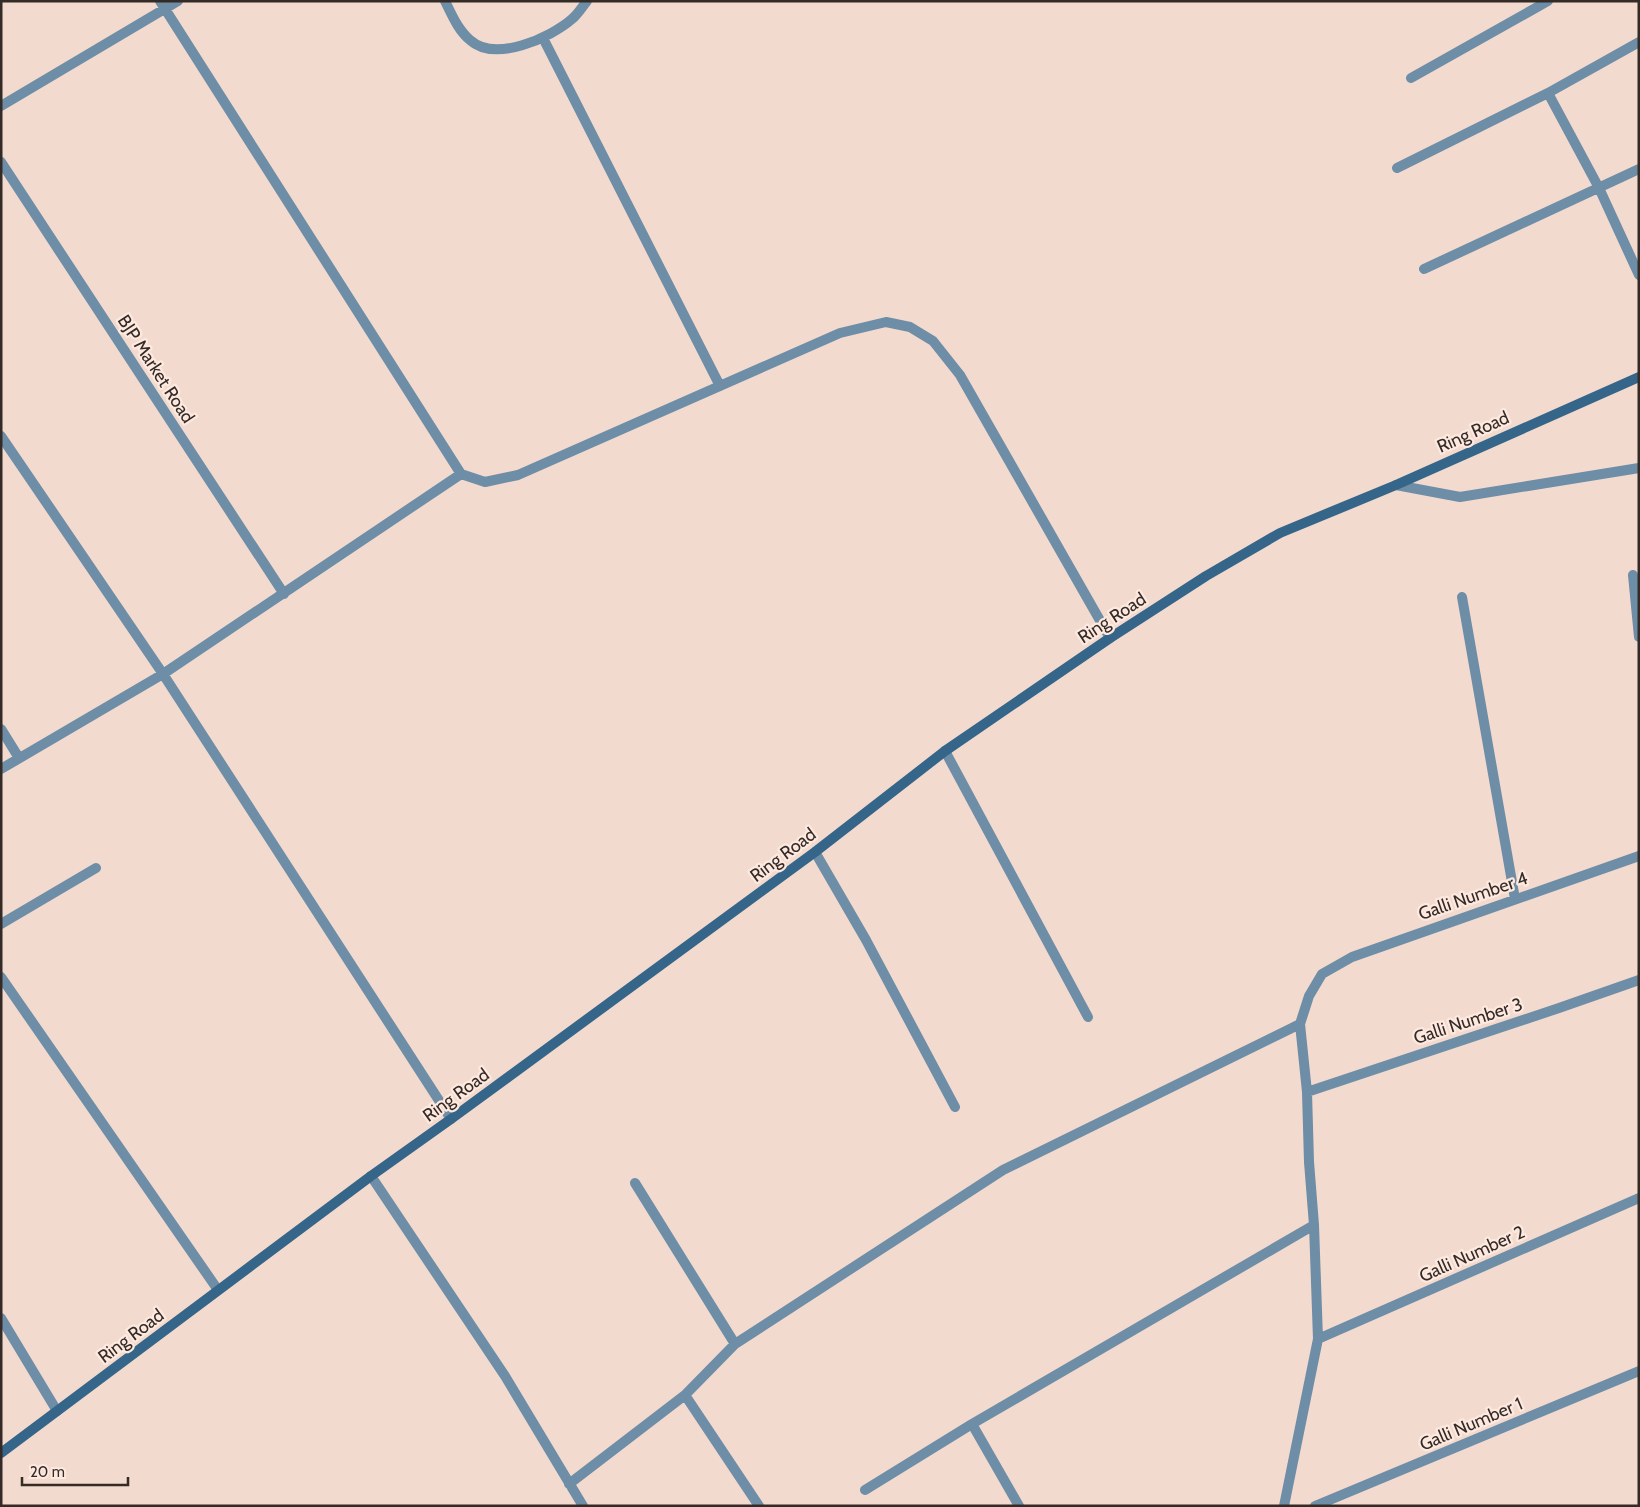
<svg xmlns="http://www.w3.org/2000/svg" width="1640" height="1507" viewBox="0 0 1640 1507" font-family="Cabin,sans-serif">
	<rect width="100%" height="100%" fill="#f3dace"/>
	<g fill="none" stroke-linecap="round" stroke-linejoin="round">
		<path stroke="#6e8da6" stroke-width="10" d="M160,1L461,474L485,482L518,475L840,333L886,322L910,327L933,341L960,375L1110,638
			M445,1C452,15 458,30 470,40C495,63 550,38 572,19C578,14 582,7 587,1
			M543,38L720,386
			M1411,78L1548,1
			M1548,93L1599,188L1639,275
			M1,106L178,1
			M1,162L284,594
			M1397,168L1548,93L1639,42
			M1424,269L1639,169
			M1,436L163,674L451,1119
			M1396,485L1460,497L1639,468
			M1633,575L1639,637
			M1462,597L1515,899
			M1,729L19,758
			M945,751L1088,1017
			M1,769L163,674L461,474
			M815,852L866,940L955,1107
			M1,924L96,868
			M1,977L218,1290
			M1307,1092L1559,1008L1639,980
			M371,1176L505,1376L583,1506
			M635,1183L735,1344
			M1,1318L57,1411
			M1318,1339L1639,1198
			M685,1395L759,1506
			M569,1484L685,1395L735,1344L1003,1170L1300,1024
			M865,1490L972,1424
			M1019,1506L972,1424L1314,1225
			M1284,1506L1318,1339L1314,1225L1309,1162L1307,1092L1300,1024L1309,996L1322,974L1352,957L1639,856
			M1315,1506L1639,1371"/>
		<path stroke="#356588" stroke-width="10" d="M1,1453L371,1176L451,1119L815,852L945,751L1110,638L1206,576L1280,533L1396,485L1639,377"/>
	</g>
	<g text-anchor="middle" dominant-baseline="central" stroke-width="4.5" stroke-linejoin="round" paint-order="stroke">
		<g font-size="18" fill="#342b27" stroke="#fde9df">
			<text transform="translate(156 369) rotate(57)">BJP Market Road</text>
			<text transform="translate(1473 432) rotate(-24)">Ring Road</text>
			<text transform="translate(1112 618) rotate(-33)">Ring Road</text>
			<text transform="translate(783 855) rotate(-37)">Ring Road</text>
			<text transform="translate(1473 896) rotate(-19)">Galli Number 4</text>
			<text transform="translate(1468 1021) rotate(-18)">Galli Number 3</text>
			<text transform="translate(456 1095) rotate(-36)">Ring Road</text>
			<text transform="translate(1472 1254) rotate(-24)">Galli Number 2</text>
			<text transform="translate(131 1336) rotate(-37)">Ring Road</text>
			<text transform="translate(1471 1424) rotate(-23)">Galli Number 1</text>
		</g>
	</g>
	<rect width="1640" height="1507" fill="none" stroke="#342b27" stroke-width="5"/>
	<path d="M22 1477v8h106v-8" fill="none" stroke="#342b27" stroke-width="2.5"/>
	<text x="30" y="1477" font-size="15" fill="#342b27" stroke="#fde9df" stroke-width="4" paint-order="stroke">20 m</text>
</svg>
